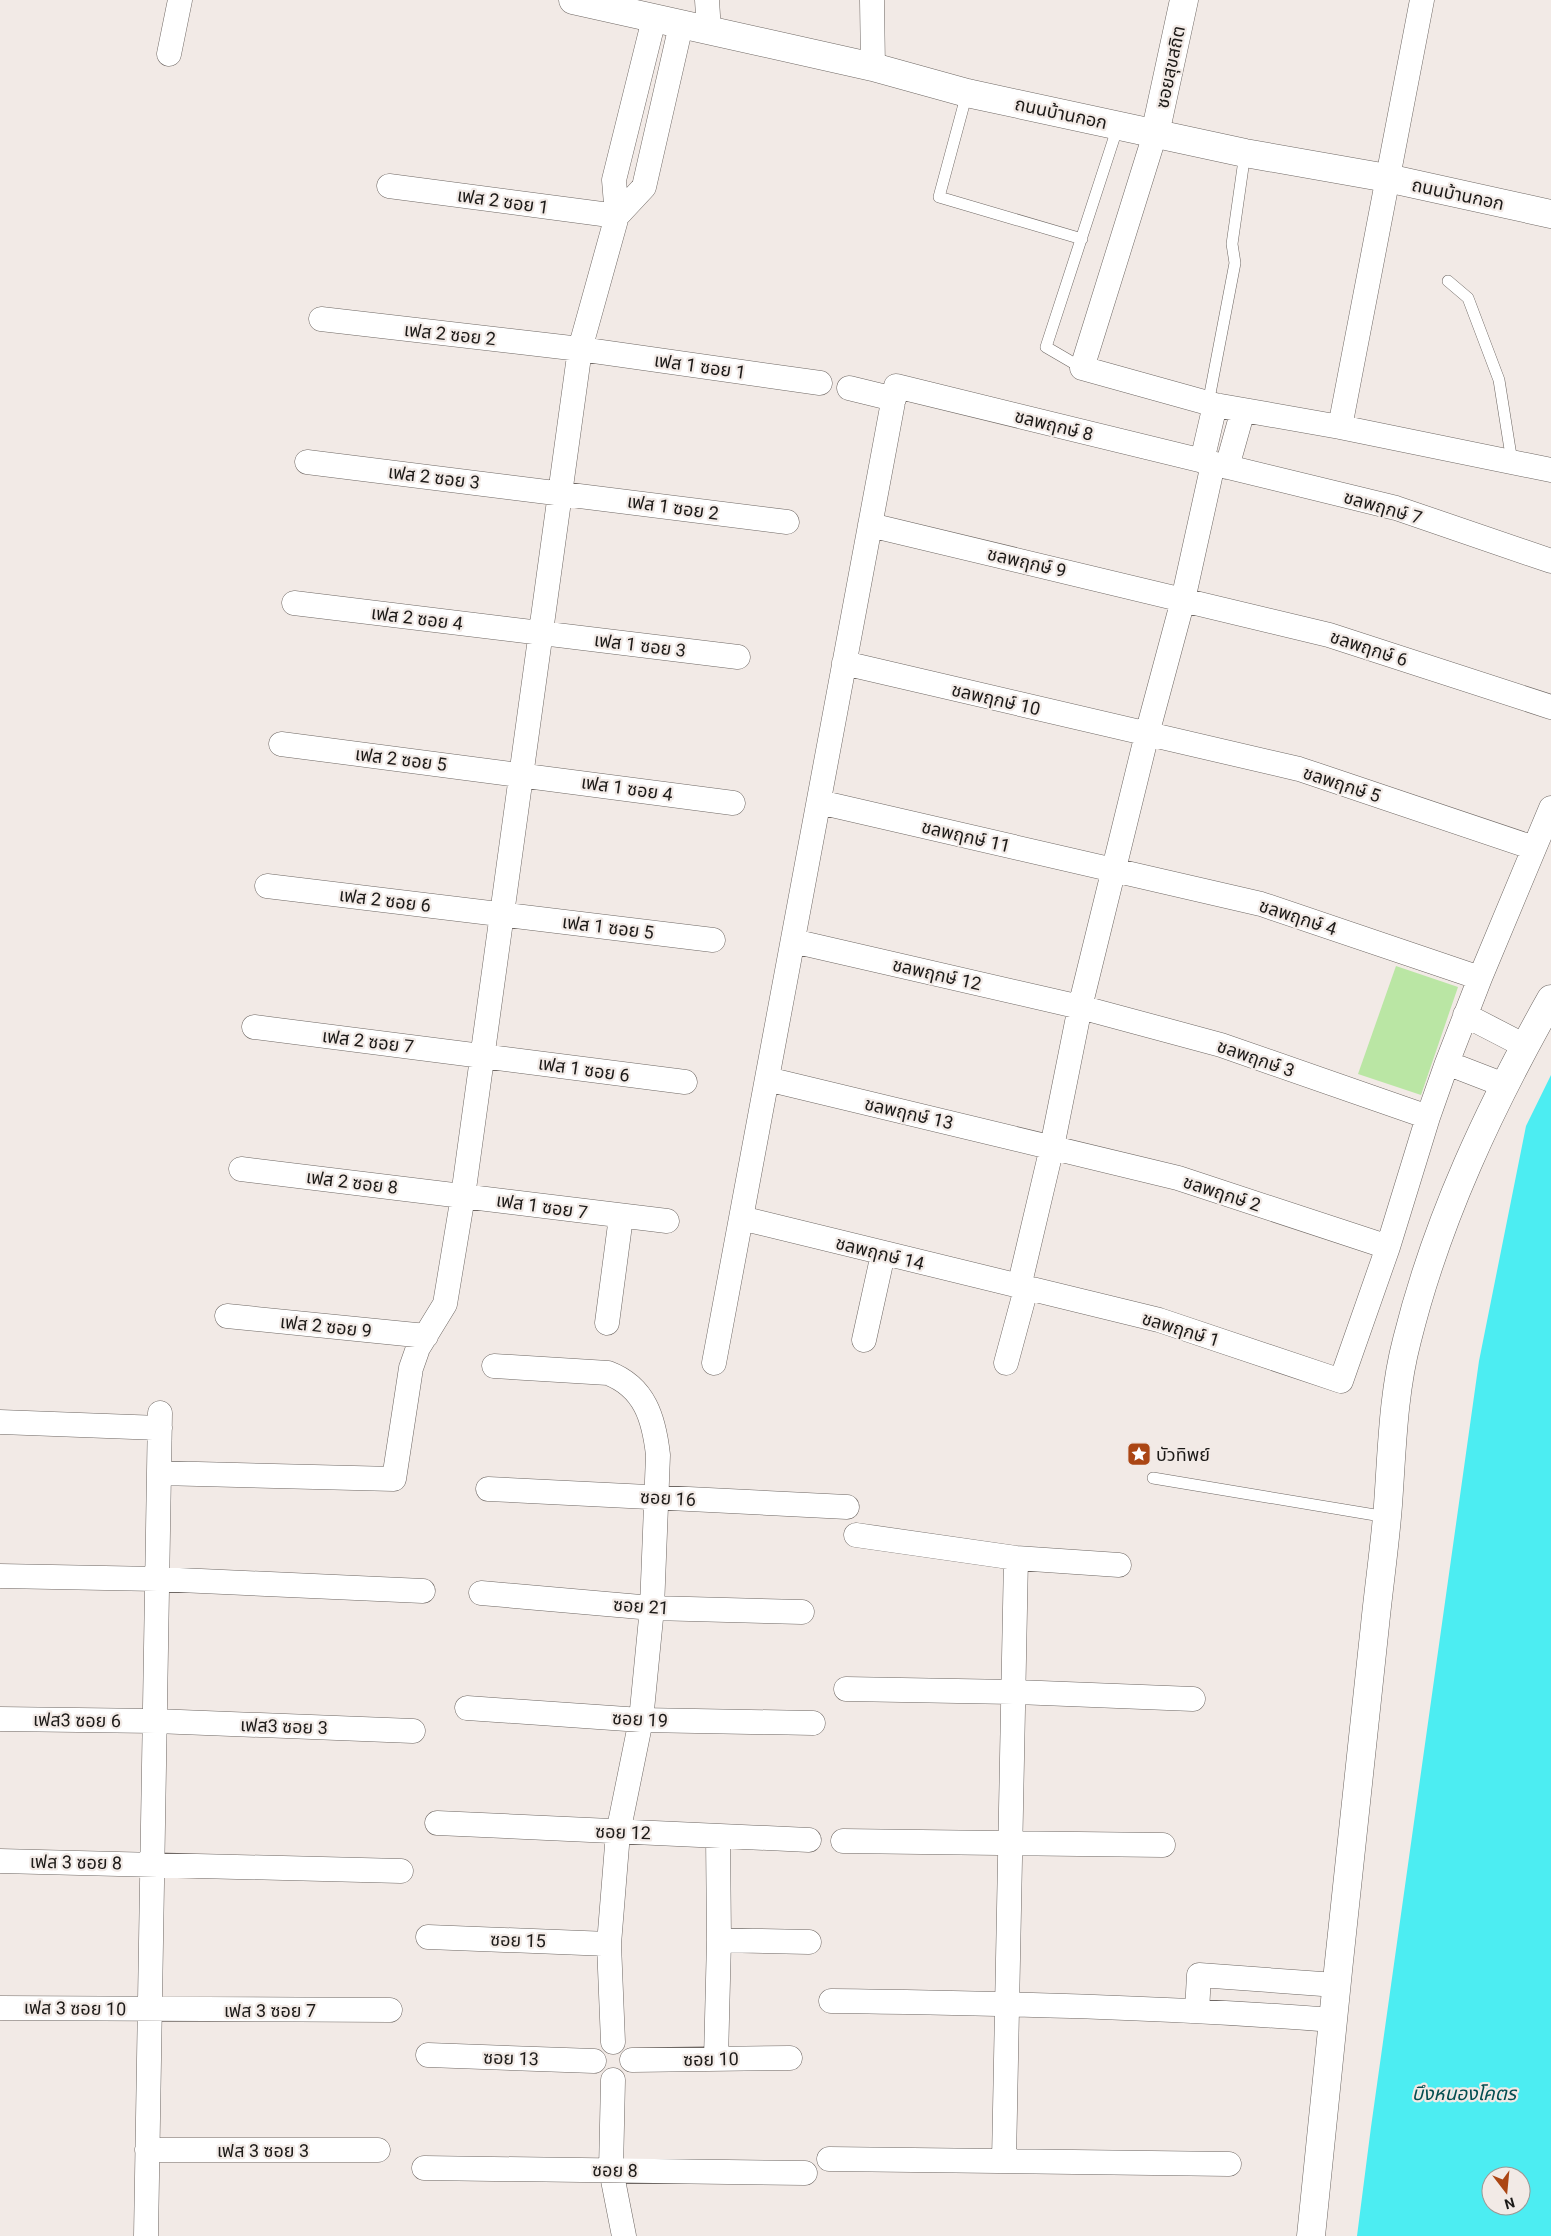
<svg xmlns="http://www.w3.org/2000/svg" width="1551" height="2236" viewBox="0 0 1551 2236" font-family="Roboto,'Noto Sans Thai',sans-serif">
	<rect width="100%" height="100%" fill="#f2eae6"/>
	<path fill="#bae6a4" d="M1396,966L1458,987L1421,1095L1358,1074Z"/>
	<path fill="#4cedf2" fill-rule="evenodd" d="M1551,1075V2236H1357L1371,2127L1479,1361L1526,1126ZM1491,2176H1521V2206H1491Z"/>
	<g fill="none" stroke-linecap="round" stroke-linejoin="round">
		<g stroke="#6e6763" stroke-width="12">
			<path id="lane" d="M967,93L939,197L1082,239
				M1448,281L1468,298L1499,380L1512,462
				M1082,368L1046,347L1118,126
				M1208,404L1235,263L1232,244L1245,153
				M1153,1478L1387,1517"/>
		</g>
		<g stroke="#6e6763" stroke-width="25">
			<path id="street" d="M707,0L709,31
				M872,0L873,67
				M169,54L180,0
				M1155,134L1082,368L1215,405L1340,427L1551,470
				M389,186L617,216
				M617,216L644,187L681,25
				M321,319L580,349L820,383
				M849,388L894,399
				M1340,427L1422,0
				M1202,461L1215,405
				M307,462L787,522
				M1227,467L1243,410
				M870,525L1329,635L1551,707
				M294,603L738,657
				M844,663L1299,769L1534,848
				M281,744L733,803
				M819,802L1261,904L1480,978
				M267,886L713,940
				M793,941L1080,1007L1221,1045L1428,1117
				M1465,1015L1525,1046
				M254,1027L685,1082
				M1447,1063L1504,1085
				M767,1079L1178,1178L1388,1247
				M241,1169L667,1221
				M741,1218L1159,1320L1341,1381L1388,1247L1428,1117L1447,1063L1480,978L1551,808
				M1019,1287L1052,1147L1080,1007L1147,734L1183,600L1213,464
				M227,1316L426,1336
				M607,1323L621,1217
				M864,1340L883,1254
				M714,1363L896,386L1396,508L1551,561
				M1006,1363L1026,1289
				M494,1366L608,1373C645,1387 654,1419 658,1455L652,1608L641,1720L618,1833L609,1944L613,2042
				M0,1422L160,1428
				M159,1473L394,1479L411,1368L418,1348L445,1304L463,1196L580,349L617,216L614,180L654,19
				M488,1489L847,1507
				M856,1535L1016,1558L1119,1565
				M0,1576L157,1579L423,1591
				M481,1593L652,1608L802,1612
				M846,1689L1013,1692L1193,1699
				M467,1708L641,1720L813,1723
				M0,1719L155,1721L413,1731
				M437,1823L809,1840
				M843,1841L1163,1845
				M0,1861L401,1871
				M428,1937L609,1944
				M719,1940L809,1942
				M831,2001C998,2003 1165,2007 1332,2020
				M0,2008L390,2010
				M1197,2011L1199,1975L1336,1985
				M428,2055L594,2061
				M716,2059L719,1940L718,1836
				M632,2060L790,2058
				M613,2080L611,2170L624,2236
				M147,2150H378
				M829,2159L1229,2164
				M1004,2160L1016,1558
				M424,2168L805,2173
				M146,2236L160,1413"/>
		</g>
		<g stroke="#6e6763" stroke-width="29">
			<path id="secondary" d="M573,0L873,67L967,93L1245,153L1387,178L1551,214
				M1155,134L1184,0
				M1311,2236C1331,2032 1353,1829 1375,1625C1379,1585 1385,1545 1388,1505C1392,1450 1393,1393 1407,1340C1437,1219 1490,1107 1551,999"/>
		</g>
		<use href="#lane" stroke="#fff" stroke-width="11"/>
		<use href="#street" stroke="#fff" stroke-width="24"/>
		<use href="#secondary" stroke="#fff" stroke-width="28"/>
	</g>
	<defs>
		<g id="sight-square" transform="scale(1.25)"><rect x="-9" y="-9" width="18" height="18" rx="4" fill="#ab4614" stroke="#f2eae6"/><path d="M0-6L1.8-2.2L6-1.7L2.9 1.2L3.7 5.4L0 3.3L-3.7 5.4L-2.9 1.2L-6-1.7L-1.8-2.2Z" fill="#fff"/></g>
	</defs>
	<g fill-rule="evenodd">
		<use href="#sight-square" x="1139" y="1454"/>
	</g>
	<g text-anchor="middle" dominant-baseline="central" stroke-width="4.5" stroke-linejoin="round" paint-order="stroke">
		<g font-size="18" fill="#1c1a18" stroke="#f2eae6">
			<text transform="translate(1170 67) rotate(-78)">ซอยสุขสถิต</text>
			<text transform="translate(1061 113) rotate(12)">ถนนบ้านกอก</text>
			<text transform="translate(1458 194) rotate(12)">ถนนบ้านกอก</text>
			<text transform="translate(503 201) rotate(8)">เฟส 2 ซอย 1</text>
			<text transform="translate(450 334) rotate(6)">เฟส 2 ซอย 2</text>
			<text transform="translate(700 366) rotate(8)">เฟส 1 ซอย 1</text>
			<text transform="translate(1054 425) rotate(14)">ชลพฤกษ์ 8</text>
			<text transform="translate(434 477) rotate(7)">เฟส 2 ซอย 3</text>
			<text transform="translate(673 507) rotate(8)">เฟส 1 ซอย 2</text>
			<text transform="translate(1383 507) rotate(16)">ชลพฤกษ์ 7</text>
			<text transform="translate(1027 562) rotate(13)">ชลพฤกษ์ 9</text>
			<text transform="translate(417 618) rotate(7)">เฟส 2 ซอย 4</text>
			<text transform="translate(640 645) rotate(7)">เฟส 1 ซอย 3</text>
			<text transform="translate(1369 648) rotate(18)">ชลพฤกษ์ 6</text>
			<text transform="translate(996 699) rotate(13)">ชลพฤกษ์ 10</text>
			<text transform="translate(401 759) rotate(7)">เฟส 2 ซอย 5</text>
			<text transform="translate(1342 784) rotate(18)">ชลพฤกษ์ 5</text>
			<text transform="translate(627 788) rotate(8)">เฟส 1 ซอย 4</text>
			<text transform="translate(966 836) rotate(13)">ชลพฤกษ์ 11</text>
			<text transform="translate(385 900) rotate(7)">เฟส 2 ซอย 6</text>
			<text transform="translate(1298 917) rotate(18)">ชลพฤกษ์ 4</text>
			<text transform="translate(608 927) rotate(7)">เฟส 1 ซอย 5</text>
			<text transform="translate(937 974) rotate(13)">ชลพฤกษ์ 12</text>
			<text transform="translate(368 1041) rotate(7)">เฟส 2 ซอย 7</text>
			<text transform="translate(1256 1058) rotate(19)">ชลพฤกษ์ 3</text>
			<text transform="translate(584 1069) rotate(8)">เฟส 1 ซอย 6</text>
			<text transform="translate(909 1113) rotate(13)">ชลพฤกษ์ 13</text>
			<text transform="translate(352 1182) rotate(7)">เฟส 2 ซอย 8</text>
			<text transform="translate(1222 1193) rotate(18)">ชลพฤกษ์ 2</text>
			<text transform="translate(542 1206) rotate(8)">เฟส 1 ซอย 7</text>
			<text transform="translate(880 1253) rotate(14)">ชลพฤกษ์ 14</text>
			<text transform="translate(326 1326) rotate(6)">เฟส 2 ซอย 9</text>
			<text transform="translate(1181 1329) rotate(17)">ชลพฤกษ์ 1</text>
			<text transform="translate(668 1498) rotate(3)">ซอย 16</text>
			<text transform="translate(641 1606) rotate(4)">ซอย 21</text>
			<text transform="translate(640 1719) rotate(3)">ซอย 19</text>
			<text transform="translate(77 1720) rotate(1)">เฟส3 ซอย 6</text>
			<text transform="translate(284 1726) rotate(2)">เฟส3 ซอย 3</text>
			<text transform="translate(623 1832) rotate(2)">ซอย 12</text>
			<text transform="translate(76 1862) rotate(1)">เฟส 3 ซอย 8</text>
			<text transform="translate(518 1940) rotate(2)">ซอย 15</text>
			<text transform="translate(75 2008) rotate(1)">เฟส 3 ซอย 10</text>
			<text x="270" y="2010">เฟส 3 ซอย 7</text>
			<text transform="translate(511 2058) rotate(2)">ซอย 13</text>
			<text transform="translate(711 2059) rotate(-1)">ซอย 10</text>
			<text x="263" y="2150">เฟส 3 ซอย 3</text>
			<text transform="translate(615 2170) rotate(1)">ซอย 8</text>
		</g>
		<g font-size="18" fill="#1c1a18" stroke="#f2eae6" text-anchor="start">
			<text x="1156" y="1454">บัวทิพย์</text>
		</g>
		<g font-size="19" font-style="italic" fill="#034d50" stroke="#f2eae6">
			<text x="1464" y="2093">บึงหนองโคตร</text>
		</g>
	</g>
	<g transform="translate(1506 2191) rotate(164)"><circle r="24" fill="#f2eae6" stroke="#9c9794"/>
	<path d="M0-4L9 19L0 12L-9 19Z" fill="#ab4614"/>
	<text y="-8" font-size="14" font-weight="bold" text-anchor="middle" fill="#1c1a18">N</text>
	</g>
</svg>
